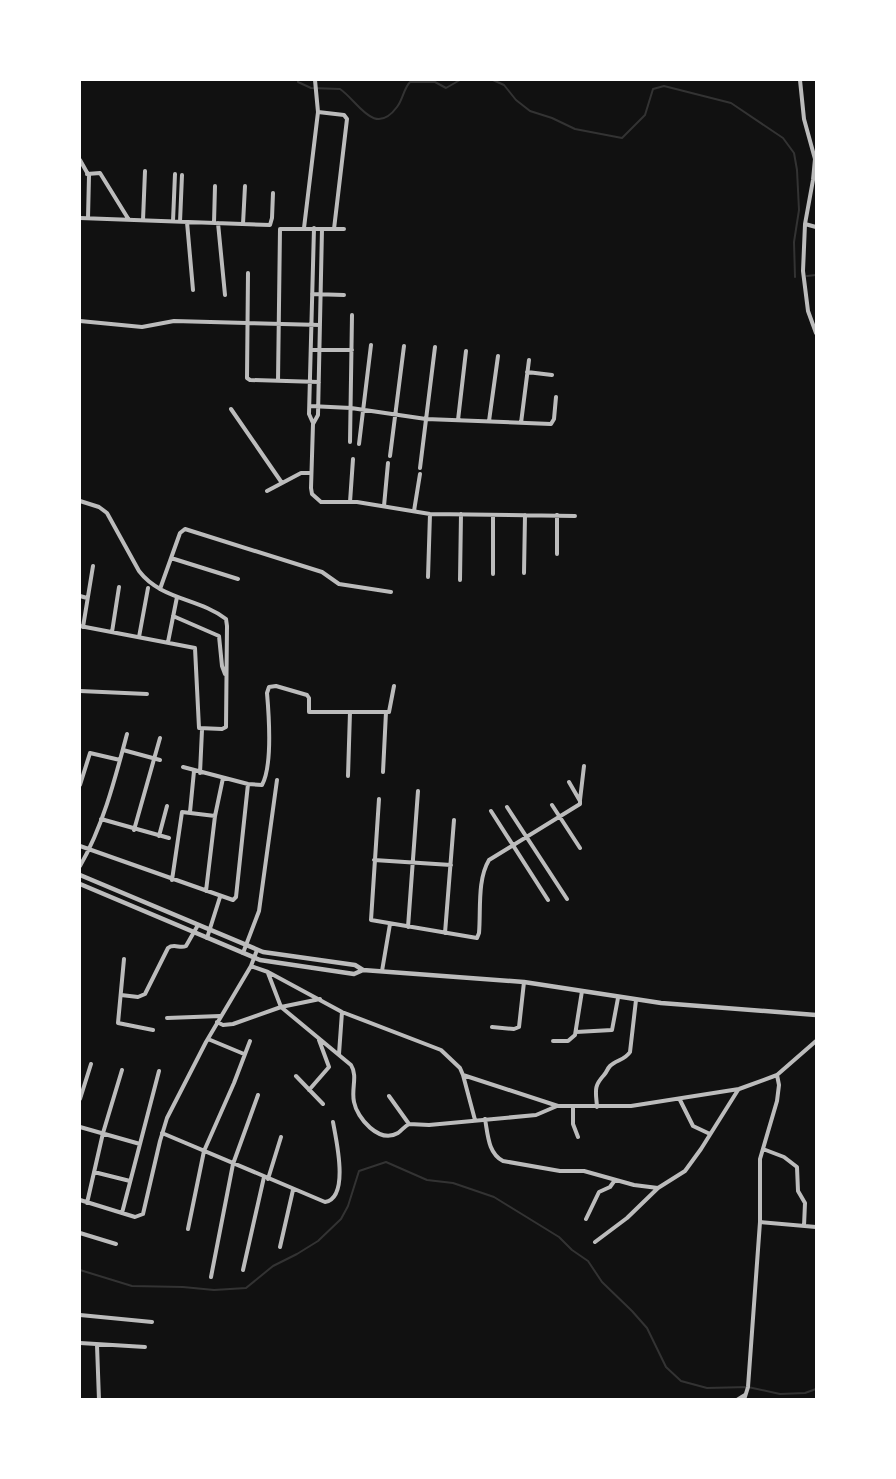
<svg xmlns="http://www.w3.org/2000/svg" width="896" height="1479" viewBox="0 0 896 1479" font-family="'Libre Baskerville',serif">
	<rect width="100%" height="100%" fill="#111"/>
	<g fill="none" stroke-linecap="round" stroke-linejoin="round">
		<path stroke="#333" stroke-width="2" d="M298,80V82L311,88L340,89C358,101 374,138 397,107C403,99 404,88 410,82H435L446,88L460,80
			M493,80L504,85L516,100L530,111L552,118L575,129L622,138L645,115L653,89L664,86L731,103L783,138L794,153L797,170L799,210L794,242L795,277
			M807,276L816,275
			M80,1270L132,1286L183,1287L214,1290L246,1288L273,1266L297,1254L318,1241L341,1219L348,1206L359,1171L386,1162L427,1180L453,1183L494,1197L559,1237L572,1250L588,1261L602,1282L632,1311L647,1328L666,1367L681,1381L707,1388L748,1387L780,1394L805,1393L816,1389"/>
		<path stroke="#bcbcbc" stroke-width="4" d="M800,80L804,119L815,159L813,180L805,224L803,271L808,311L816,333
			M318,112L344,115L347,119L334,229
			M80,160L89,176L88,218
			M87,174L100,173L129,220
			M80,218L270,225L272,218L273,193
			M143,220L145,171
			M173,221L175,174
			M180,222L182,175
			M187,222L193,290
			M214,223L215,186
			M218,223L225,295
			M243,224L245,186
			M805,224L816,227
			M304,228L318,112L315,80
			M322,229L318,415L313,424L311,488L312,494L321,502H357L430,514L575,516
			M248,273L247,378L250,380L319,382
			M312,294L344,295
			M80,321L142,327L174,321L320,325
			M311,350H352
			M527,372L552,375
			M278,381L280,229H344
			M310,406L351,408L426,419L551,424L554,419L556,397
			M231,409L282,483
			M458,420L466,351
			M489,421L498,356
			M313,423L309,414L314,228
			M521,423L529,360
			M350,442L352,315
			M359,444L371,345
			M390,456L404,346
			M420,468L435,347
			M267,491L301,473H311
			M80,501L99,507L107,513L139,571C161,600 199,598 226,619L227,626L226,727L222,729L199,728L195,648L80,626
			M350,502L353,459
			M384,506L388,463
			M414,511L420,474
			M557,515V554
			M171,558L238,579
			M524,573L525,515
			M493,574V515
			M428,577L430,514
			M460,580L461,514
			M160,589L180,533L185,529L322,572L339,584L391,592
			M80,596L87,598
			M173,616L219,636L222,666L225,674
			M83,627L93,566
			M112,632L119,587
			M139,637L148,588
			M168,642L177,597
			M80,691L147,694
			M123,750L160,760
			M183,767L248,784L262,785C273,765 269,716 267,693L269,687L276,686L307,695L309,698V712H389L394,686
			M383,772L386,712
			M200,773L202,730
			M348,776L350,712
			M80,785L90,753L120,760
			M379,799L371,920L477,938L479,933C481,910 477,880 489,860L580,804V801L569,782
			M580,800L584,766
			M552,805L580,848
			M507,807L567,899
			M491,811L548,900
			M190,812L194,771
			M215,816L223,778
			M101,819L169,838
			M134,830L160,738
			M159,836L167,806
			M80,846L233,900L236,897L248,784
			M374,860L451,865
			M80,866C103,826 115,779 127,734
			M172,880L182,812L215,816L206,891
			M408,927L418,791
			M445,933L454,820
			M207,938L220,897
			M243,953L259,911L277,780
			M124,959L118,1023L153,1030
			M251,966L268,972L342,1012L441,1050L460,1068L463,1075L558,1106H631L739,1089L777,1075L816,1041
			M382,971L390,924
			M268,973L281,1007L351,1065C358,1076 351,1089 354,1102C357,1118 379,1144 398,1133C402,1130 405,1126 409,1124L429,1125L536,1115L557,1106
			M121,995L138,997L145,994L168,948C174,943 180,949 186,946L198,925
			M167,1018L220,1016
			M217,1022L223,1025L233,1024L281,1007L320,999
			M492,1027L514,1029L519,1027L524,982
			M576,1032L612,1030L618,998
			M208,1039L244,1054
			M553,1041H568L575,1035L582,991
			M339,1054L342,1012
			M463,1075L475,1120
			M296,1076L323,1104
			M309,1090L329,1067L319,1040
			M389,1096L409,1124
			M80,1099L91,1064
			M680,1100L693,1126L710,1134
			M573,1107V1124L578,1137
			M597,1107C596,1091 593,1087 604,1075C607,1072 607,1069 610,1066C616,1060 625,1060 630,1052L636,1000
			M485,1119C488,1135 488,1153 503,1161L560,1171H584L634,1185L658,1188
			M80,1127L140,1144
			M162,1133L325,1202C350,1198 336,1139 333,1122
			M763,1149L784,1157L797,1167L798,1191L805,1203L804,1226
			M94,1172L130,1181
			M268,1179L281,1137
			M80,1200L135,1217L143,1214L160,1141L167,1118L206,1042L251,966L257,950
			M87,1203L103,1133L122,1070
			M122,1213L159,1071
			M586,1219L599,1192L610,1187L615,1180
			M760,1222L816,1227
			M188,1229L204,1151L234,1083L250,1041
			M80,1233L116,1244
			M595,1242L627,1218L658,1188L685,1171L701,1149L738,1090
			M280,1247L293,1190
			M243,1270L264,1177
			M211,1277L233,1164L258,1095
			M80,1315L152,1322
			M80,1343L145,1347
			M97,1345L99,1400
			M737,1400L745,1395
			M744,1400L748,1387L760,1222V1159L777,1101L779,1085L777,1075"/>
		<path stroke="#bcbcbc" stroke-width="4.5" d="M80,875L263,952L355,965L363,970L524,982L661,1003L816,1015
			M80,884L260,960L354,974L363,970"/>
	</g>
	<rect width="896" height="1479" fill="none" stroke="#ffffff" stroke-width="162"/>
</svg>
